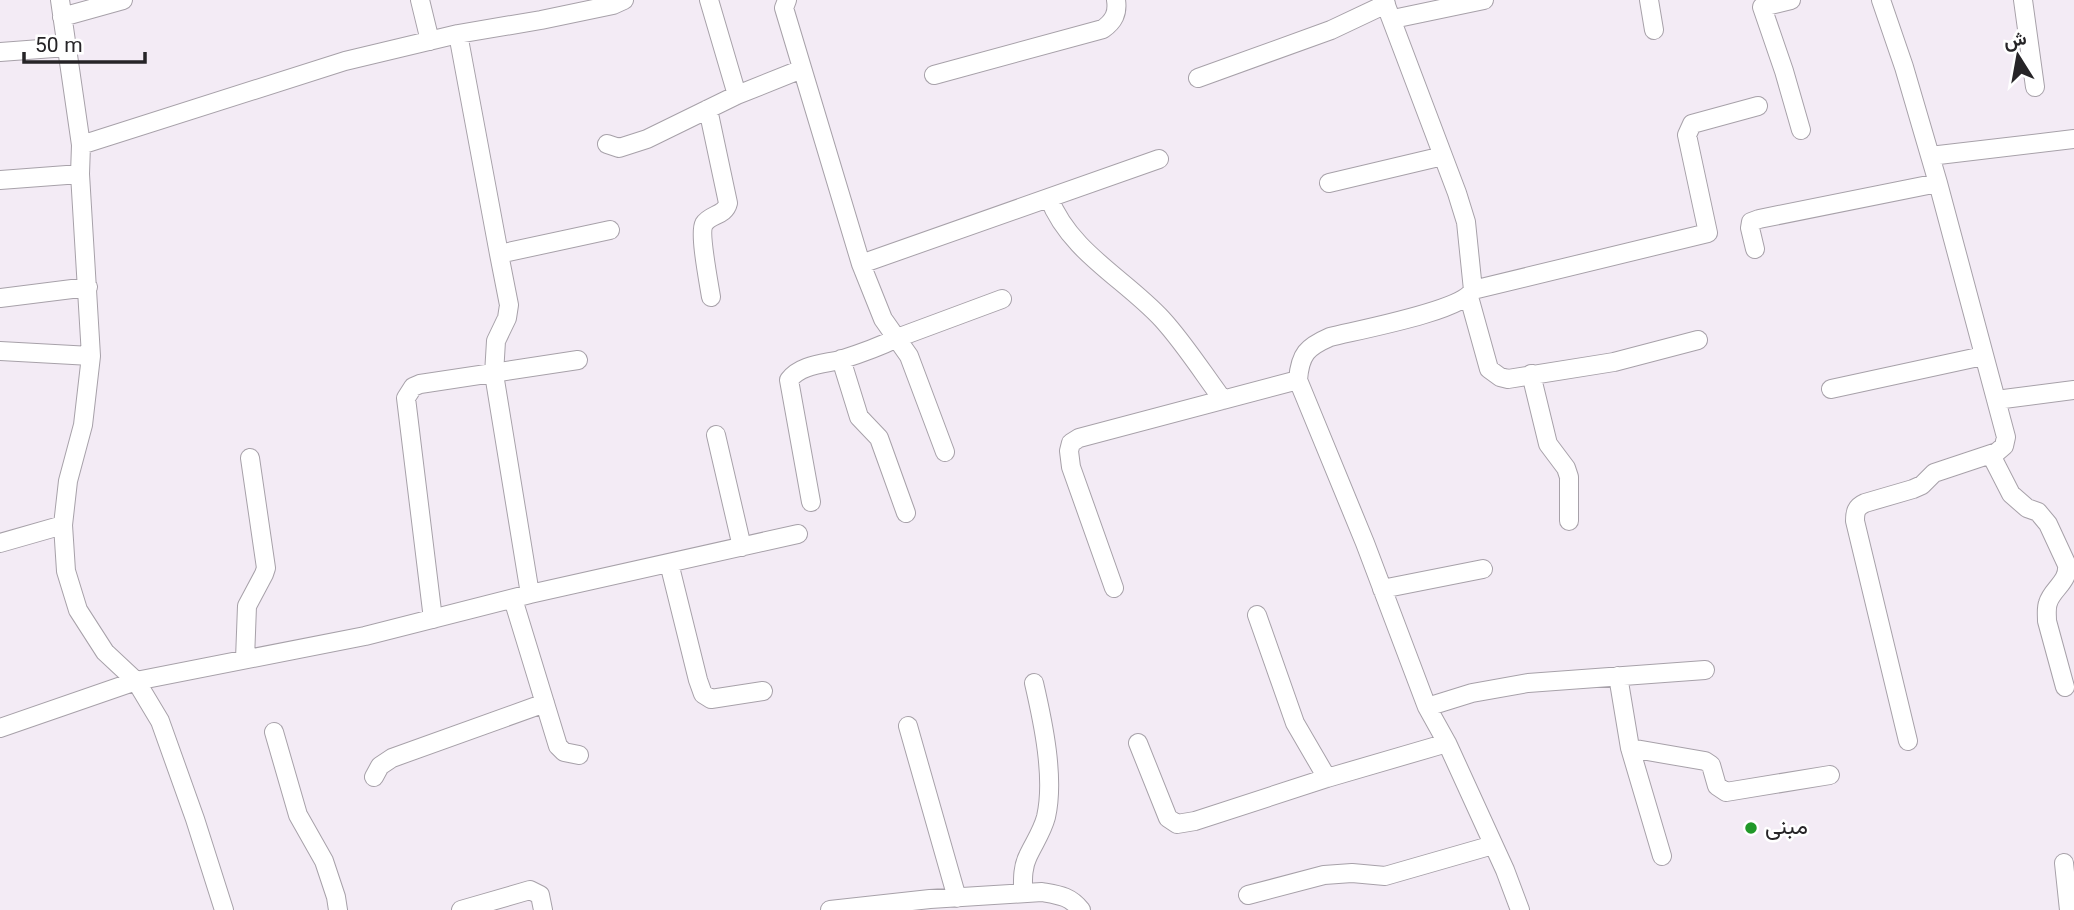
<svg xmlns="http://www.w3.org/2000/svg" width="2074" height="910" viewBox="0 0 2074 910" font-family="Georgia,Vazirmatn,serif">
	<rect width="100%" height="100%" fill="#f3ebf5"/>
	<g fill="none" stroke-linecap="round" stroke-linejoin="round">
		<g stroke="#a7a1a9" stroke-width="20">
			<path id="minor" d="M60,0L81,145L80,174L91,356L83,425L68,481L63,525L66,571L78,610L105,652L136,681L160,721L195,819L224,910
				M420,0L430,41
				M709,0L737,95
				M787,0L784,8L861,264L883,319L909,356L945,452
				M1384,0L1457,193L1466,222L1473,290C1462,311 1358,330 1330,337C1307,347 1300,354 1298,380L1365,543L1427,707L1447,743L1505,870L1520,910
				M1649,0L1654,30
				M1791,0L1762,7L1784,71L1801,130
				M1881,0L1904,67L1938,183L2006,437L2004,446L1997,452L1934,473L1922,485L1913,489L1865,503C1856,507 1855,512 1855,521L1908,741
				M2023,0L2035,87
				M62,17L123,0
				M1393,19L1484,0
				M458,34L499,254L610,230
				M0,52L67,47
				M934,75L1103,29C1114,21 1118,13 1116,0
				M1198,78L1331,30L1386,4
				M708,109L728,203C725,216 710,214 704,224C699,233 709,284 711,297
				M607,144L619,148L647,139L737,95L802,69
				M81,145L345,61L458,34L541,20L613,5L624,0
				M1930,156L2074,139
				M0,180L80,174
				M1329,183L1443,156
				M1049,198C1070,252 1124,278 1162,319C1184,343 1203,373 1223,400
				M1755,249L1750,228L1751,222L1759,219L1938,183
				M499,254L509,305L507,318L496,341L494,374L530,594
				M861,264L1159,159
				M1473,290L1708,233L1687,135L1692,124L1758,106
				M1469,297L1489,369L1500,377L1508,379L1614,362L1698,340
				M0,298L88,287
				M0,351L91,356
				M841,359L859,417L879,438L906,513
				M1531,374L1548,444L1566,468L1569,477V521
				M1831,389L1983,356
				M1996,400L2074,390
				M716,435L742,547
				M1991,455L2011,494L2027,508L2038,512L2048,524L2067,565C2069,582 2052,589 2048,603C2046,608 2047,615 2047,621L2065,687
				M811,502L789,380C800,365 823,364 840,360C859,354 879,347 897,338L1002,299
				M0,543L63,525
				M669,563L698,680L703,694L711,699L763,691
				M1114,588L1071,467L1069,451L1071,443L1079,438L1298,380
				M1382,589L1483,569
				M513,599L558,746L564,752L579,755
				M1257,615L1295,723L1327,778
				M433,619L406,398L413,387L420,384L578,360
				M245,659L247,606L264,574L266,568L250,458
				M1618,676L1630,748L1662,856
				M1427,707L1472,693L1528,683L1705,670
				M908,726L957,898
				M0,728L136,681L365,636L530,594L798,534
				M274,732L298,815L324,861L336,897L338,910
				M1138,743L1168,818L1177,824L1195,821L1327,778L1447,743
				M1630,748L1705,761L1711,765L1717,786L1726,792L1830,775
				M374,777L380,766L392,758L545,703
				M2064,863L2069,910
				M1023,893C1023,881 1022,868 1028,856C1034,843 1042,832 1046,817C1055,778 1043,722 1034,683
				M1248,895L1324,875L1352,873L1385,876L1493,845
				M461,910L530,890L540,895L543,910
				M830,910L930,899L1042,892C1059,895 1070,896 1081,910"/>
		</g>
		<use href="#minor" stroke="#fff" stroke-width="18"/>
	</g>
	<circle fill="#209828" stroke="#fff" stroke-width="2.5" cx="1751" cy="828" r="7"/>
	<g text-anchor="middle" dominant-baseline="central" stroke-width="5" stroke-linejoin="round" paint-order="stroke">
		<g font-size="23" fill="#262427" stroke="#fff" text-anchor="start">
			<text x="1765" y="828">مبنى</text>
		</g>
	</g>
	<g transform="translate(2018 56) rotate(349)" stroke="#ffffff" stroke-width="5" paint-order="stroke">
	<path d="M0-5L12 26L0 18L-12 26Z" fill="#262427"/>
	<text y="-10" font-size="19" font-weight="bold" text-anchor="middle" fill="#262427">ش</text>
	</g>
	<path d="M24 52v10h121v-10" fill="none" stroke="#262427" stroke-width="3.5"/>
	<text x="35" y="52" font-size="21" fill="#262427" stroke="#ffffff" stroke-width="5" paint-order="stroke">50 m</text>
</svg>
